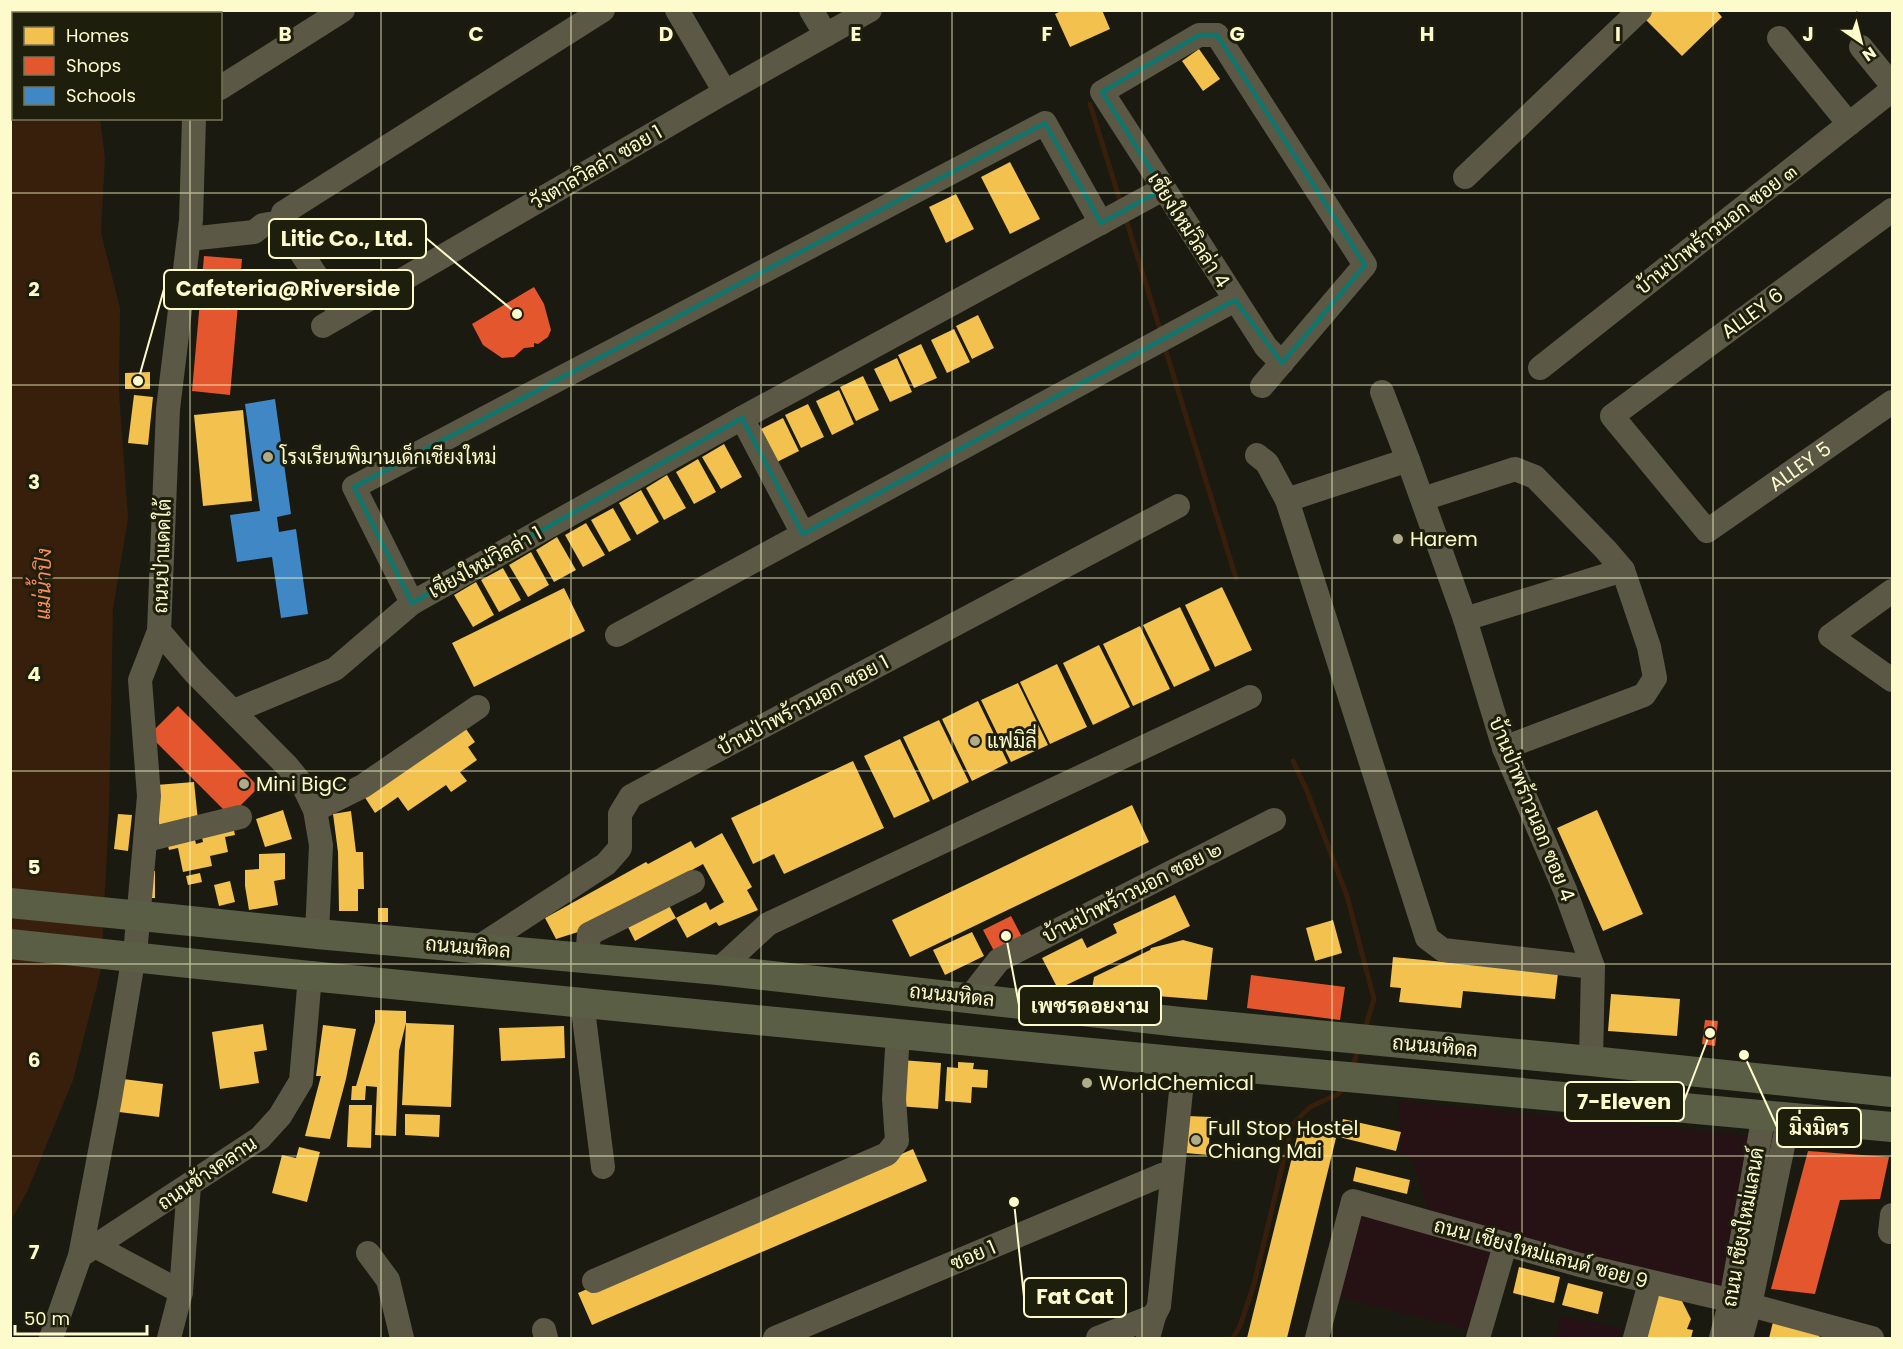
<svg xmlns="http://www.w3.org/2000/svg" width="1903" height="1349" viewBox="0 0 1903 1349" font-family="Poppins,Sarabun,sans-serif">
	<rect width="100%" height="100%" fill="#1a1a11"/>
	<path fill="#261114" d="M1399,1101L1750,1136L1723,1291L1509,1238L1429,1211L1413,1160L1401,1155Z
		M1359,1208L1496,1248L1467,1329L1339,1297Z
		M1561,1316L1623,1328L1621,1338H1555Z"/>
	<path fill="#371f0b" d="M11,11H86V13L14,14V118L100,119L105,158L101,233L120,308L119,393L128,518L113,609L109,813L101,970L73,1080L27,1192L11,1220Z"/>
	<path fill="#f2c14e" d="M1063,10H1102L1110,29L1070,47L1055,14Z
		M1652,10H1716L1722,17L1682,56L1644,18Z
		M1199,49L1220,79L1203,91L1182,61Z
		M1010,162L1040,219L1010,234L981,177Z
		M956,194L974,229L946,243L929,207Z
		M978,315L994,348L972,359L956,326Z
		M954,329L970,362L947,373L931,340Z
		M921,344L937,378L914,388L898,355Z
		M897,358L912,392L890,402L874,369Z
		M150,372V389H125V373Z
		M863,376L879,410L856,421L840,387Z
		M839,390L854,424L832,435L816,401Z
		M134,395L153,397L148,445L128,443Z
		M808,404L824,437L801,448L785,415Z
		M243,410L252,501L203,506L194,415Z
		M783,418L799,451L777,462L761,429Z
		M724,444L742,477L721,489L702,457Z
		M698,459L716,492L694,504L676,472Z
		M667,475L686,508L664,520L646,488Z
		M641,490L659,522L637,535L619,503Z
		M613,508L631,540L609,552L591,520Z
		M586,523L605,555L583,567L565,535Z
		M557,537L576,570L554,582L536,550Z
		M531,552L549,585L528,597L509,565Z
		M503,568L521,600L499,612L481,580Z
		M476,582L494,615L473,627L454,595Z
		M1222,587L1252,650L1215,667L1185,605Z
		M564,588L585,631L474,687L452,643Z
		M1180,607L1210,670L1174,687L1143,625Z
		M1140,626L1170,689L1133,706L1103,644Z
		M1099,645L1130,707L1093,725L1063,663Z
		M1057,664L1087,727L1050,744L1020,682Z
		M1018,683L1048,745L1011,762L981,700Z
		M978,701L1008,763L972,781L942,719Z
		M939,720L969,782L933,800L903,737Z
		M464,726L475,742L468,747L477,760L460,772L467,781L451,792L446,785L408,811L398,797L375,813L364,796Z
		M900,739L930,801L894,818L864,756Z
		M853,761L884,828L784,874L774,854L753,864L731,818Z
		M194,782L198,821L159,825L156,785Z
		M1132,805L1149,842L910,957L892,920Z
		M283,810L292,839L265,847L256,819Z
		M1597,810L1643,914L1603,931L1557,828Z
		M351,811L356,852H363L364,889H358V911H339L338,852L333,814Z
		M118,814L132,815L128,851L114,849Z
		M232,821L235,835L225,837L228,852L210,856L212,866L183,872L178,848L169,850L166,838L193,832L196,844L203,842L200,829Z
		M722,833L752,887L747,890L758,910L719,926L716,922L687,938L676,918L706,902L710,910L724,902L703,864L578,932L556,939L545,918L646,862L648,864L691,841L695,848Z
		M285,853V879L274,881L278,905L249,910L245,886V870L259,869V854Z
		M144,871H155V898H144Z
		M200,873L202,882L188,885L186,876Z
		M230,881L235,902L219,906L214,885Z
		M1175,895L1190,926L1058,989L1042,958L1082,938L1087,948L1117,933L1113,924Z
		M667,902L676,918L635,941L627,925Z
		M378,908H388V922H378Z
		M1333,920L1342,953L1315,961L1306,928Z
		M972,932L984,956L945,975L933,950Z
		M1183,940L1213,948L1207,1000L1144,995L1092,989L1094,977L1150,950L1151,948Z
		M1393,957L1558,973L1555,999L1463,991L1461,1008L1399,1002L1401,988L1390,987Z
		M1611,994L1680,999L1677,1036L1608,1031Z
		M375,1010L406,1011V1023L454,1025L451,1107L402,1105L406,1023L399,1051L396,1136L375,1135L377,1087L366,1086L365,1100H351L352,1086H356L375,1022Z
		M263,1024L267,1050L254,1052L259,1083L220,1089L212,1032Z
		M323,1025L356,1029L346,1079L330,1139L305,1136L321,1076H316Z
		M564,1026L565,1058L501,1061L499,1028Z
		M901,1060L941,1063L938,1109L898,1106Z
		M958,1062L974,1063L973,1069L988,1070L987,1088L972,1087L971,1103L945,1101L947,1067L958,1068Z
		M123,1079L163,1084L159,1117L119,1112Z
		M349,1105H372L371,1148L347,1147Z
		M405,1114L440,1115L439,1137L405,1135Z
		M1188,1116L1211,1117L1208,1155L1186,1153Z
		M1343,1119L1401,1132L1396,1151L1339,1137Z
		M1299,1129L1336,1138L1287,1338H1247Z
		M299,1147L320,1152L307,1202L272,1193L282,1155L296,1158Z
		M913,1149L927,1181L592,1325L578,1293Z
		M1356,1167L1410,1180L1407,1194L1353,1181Z
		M1519,1267L1560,1277L1554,1303L1513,1293Z
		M1568,1283L1603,1292L1598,1314L1562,1305Z
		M1659,1288L1678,1293L1691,1319L1687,1329L1693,1330L1691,1338H1647Z
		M1773,1322L1820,1335L1819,1338H1769Z"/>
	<path fill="#e4572e" d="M204,256L242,259L230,395L192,391Z
		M534,287L544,304L551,330L548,337L538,344L534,343V347L524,348L514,357L502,358L483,345L472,324Z
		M178,706L259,787L230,816L149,735Z
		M1011,916L1022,937L994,951L983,930Z
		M1251,975L1345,987L1340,1020L1247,1008Z
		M1705,1020L1718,1021L1715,1046L1702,1044Z
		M1808,1151L1889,1157L1880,1199L1840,1200L1815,1294L1771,1289Z"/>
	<path fill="#3f88c5" d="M275,399L291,514L277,517L279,532L296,529L308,614L281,618L272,557L237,562L230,515L260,511L245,404Z"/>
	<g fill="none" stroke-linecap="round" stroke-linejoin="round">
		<path stroke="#371f0b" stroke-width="5" d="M1090,104L1121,204
			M1125,216L1161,333
			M1164,345L1236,578
			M1293,761L1307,791L1347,896L1374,999L1365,1029
			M1352,1069L1358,1049
			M1233,1338L1240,1326L1254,1284L1292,1125L1310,1107L1338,1094L1344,1088"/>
		<g stroke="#5b5846" stroke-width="24">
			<path d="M177,10L178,14"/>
			<path d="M677,10L725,92"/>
			<path d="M811,10L826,35"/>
			<path d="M1779,38L1849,124"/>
			<path d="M1861,47L1892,85"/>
			<path d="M220,88L343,10"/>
			<path d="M1465,177L1640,10"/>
			<path id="s1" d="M1892,210L1612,416L1707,531L1892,402"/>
			<path d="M189,239L254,232L263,225L281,222"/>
			<path d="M342,315L281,222L283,213L603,10"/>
			<path d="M323,326L725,92L870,10"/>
			<path d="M1540,368L1892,90"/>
			<path d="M1262,386L1365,265L1217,35H1199L1102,92L1266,347L1282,363"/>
			<path d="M1382,392L1408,460L1465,619L1504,748L1565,890L1593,967L1591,1061"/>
			<path d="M742,418L803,534"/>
			<path d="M1257,455L1267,463L1287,500L1427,938L1443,950L1593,967"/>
			<path d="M1423,499L1515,469L1535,477L1606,550L1623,570L1649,647L1655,678L1644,695L1504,748"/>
			<path d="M1287,500L1408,460"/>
			<path d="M1892,591L1830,636L1892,680"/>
			<path d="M412,603L354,487L1045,123L1101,223"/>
			<path d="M1465,619L1623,570"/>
			<path d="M159,631L194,672L288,767L304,787L315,810L321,845L317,934"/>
			<path d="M617,635L1235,300"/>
			<path d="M234,711L335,669L412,603L742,418L1163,189"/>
			<path d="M315,810L363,786L478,707"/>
			<path d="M146,840L240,817"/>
			<path d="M477,948L606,864L620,848V814L631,796L1178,506"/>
			<path d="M587,958L589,934L693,882"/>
			<path d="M718,970L768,924L1250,697"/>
			<path d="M970,997L999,960L1274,820"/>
			<path d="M582,1002L603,1167"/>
			<path d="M1890,1232L1892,1215"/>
			<path d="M95,1246L181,1292"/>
			<path d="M368,1253L388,1280L402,1338"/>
			<path d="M80,1256L260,1138L280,1116L301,1081L310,976"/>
			<path d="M594,1281L887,1154L897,1141L894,1099L898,1033"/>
			<path d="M544,1330L546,1338"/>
			<path d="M51,1338L80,1256L110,1099L136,943L149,796L140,680L159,631L168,409L191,220L194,118"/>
			<path d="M169,1338L181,1292L189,1185"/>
			<path d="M775,1338L1162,1175L1172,1173"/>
			<path d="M1098,1338L1154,1316"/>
			<path d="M1148,1338L1154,1316L1159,1306L1184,1062"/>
			<path d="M1317,1338L1353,1201L1580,1265L1750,1305L1872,1338"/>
			<path d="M1478,1338L1505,1245"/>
			<path d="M1635,1338L1650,1283"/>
			<path d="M1721,1338L1731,1300L1764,1114"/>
			<path d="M1741,1338L1750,1305L1789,1117"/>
		</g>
		<path stroke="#595e45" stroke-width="30" d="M171,919L317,934L718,970L1180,1022L1591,1061L1892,1092
			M310,976L1173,1061L1892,1127"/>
		<path stroke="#595e45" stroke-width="30" d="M10,903L171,919
			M10,944L310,976"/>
	</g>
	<path fill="none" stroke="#0f766e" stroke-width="4.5" stroke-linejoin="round" d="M1199,35H1217L1365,265L1282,363L1235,300L803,534L742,418L412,603L354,487L1045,123L1101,223L1163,189L1102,92Z"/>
	<path fill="none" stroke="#fdfbcb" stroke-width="1.5" stroke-opacity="0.55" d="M190,10V14M381,10V1338M571,10V1338M761,10V1338M952,10V1338M1142,10V1338M1332,10V1338M1522,10V1338M1713,10V1338M190,118V1338M10,193H1892M10,385H1892M10,578H1892M10,771H1892M10,964H1892M10,1156H1892"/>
	<g fill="#aeac8a" stroke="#1e1e0d" stroke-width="2">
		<circle cx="268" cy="457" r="6"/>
		<circle cx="1398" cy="539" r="6"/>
		<circle cx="975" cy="741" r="6"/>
		<circle cx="244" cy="784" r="6"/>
		<circle cx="1087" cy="1083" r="6"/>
		<circle cx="1196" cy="1140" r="6"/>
	</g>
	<g text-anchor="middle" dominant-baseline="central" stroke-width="6" stroke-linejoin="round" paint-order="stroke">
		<g font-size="20" fill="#fdfbcb" stroke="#1e1e0d">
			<text transform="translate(596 167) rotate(-30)">วังตาลวิลล่า ซอย 1</text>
			<text transform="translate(1716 229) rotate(-38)">บ้านป่าพร้าวนอก ซอย ๓</text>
			<text transform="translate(1189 230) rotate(57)">เชียงใหม่วิลล่า 4</text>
			<text transform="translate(1752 313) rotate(-36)">ALLEY 6</text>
			<text stroke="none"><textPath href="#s1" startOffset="610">ALLEY 5</textPath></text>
			<text transform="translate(162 556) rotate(-88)">ถนนป่าแดดใต้</text>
			<text transform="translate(485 562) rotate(-29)">เชียงใหม่วิลล่า 1</text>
			<text transform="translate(803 705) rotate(-28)">บ้านป่าพร้าวนอก ซอย 1</text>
			<text transform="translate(1532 809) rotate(68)">บ้านป่าพร้าวนอก ซอย 4</text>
			<text transform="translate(1132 892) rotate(-27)">บ้านป่าพร้าวนอก ซอย ๒</text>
			<text transform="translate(468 947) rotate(5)">ถนนมหิดล</text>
			<text transform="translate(952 995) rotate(6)">ถนนมหิดล</text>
			<text transform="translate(1435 1046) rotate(5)">ถนนมหิดล</text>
			<text transform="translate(207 1173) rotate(-34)">ถนนช้างคลาน</text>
			<text transform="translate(1743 1227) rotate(-80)">ถนน เชียงใหม่แลนด์</text>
			<text transform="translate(1541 1253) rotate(15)">ถนน เชียงใหม่แลนด์ ซอย 9</text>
			<text transform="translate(973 1255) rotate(-23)">ซอย 1</text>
		</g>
		<g font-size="20" fill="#fdfbcb" stroke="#1e1e0d" text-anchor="start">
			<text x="280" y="457">โรงเรียนพิมานเด็กเชียงใหม่</text>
			<text x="1410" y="539">Harem</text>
			<text x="987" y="741">แฟมิลี่</text>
			<text x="256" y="784">Mini BigC</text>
			<text x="1099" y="1083">WorldChemical</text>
			<text x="1208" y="1128">Full Stop Hostel<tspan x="1208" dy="23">Chiang Mai</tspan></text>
		</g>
		<g font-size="21" font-style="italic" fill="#fa8b5c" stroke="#1e1e0d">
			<text transform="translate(43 584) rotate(-89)">แม่น้ำปิง</text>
		</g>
	</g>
	<g font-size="20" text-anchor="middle" font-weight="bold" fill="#fdfbcb" stroke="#1e1e0d" stroke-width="6" stroke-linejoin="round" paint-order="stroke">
		<text x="285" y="41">B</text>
		<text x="476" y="41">C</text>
		<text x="666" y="41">D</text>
		<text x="856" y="41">E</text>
		<text x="1047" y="41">F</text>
		<text x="1237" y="41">G</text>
		<text x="1427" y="41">H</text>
		<text x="1618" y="41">I</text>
		<text x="1808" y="41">J</text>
		<text x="34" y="296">2</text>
		<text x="34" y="489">3</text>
		<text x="34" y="681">4</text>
		<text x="34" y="874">5</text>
		<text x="34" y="1067">6</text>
		<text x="34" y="1259">7</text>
	</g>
	<path fill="none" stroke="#fdfbcb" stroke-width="2" d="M517 314L426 238M138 381L164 289M1006 936L1019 1005M1710 1033L1684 1101M1744 1055L1777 1127M1014 1202L1024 1297"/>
	<g fill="#fdfbcb" stroke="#1e1e0d" stroke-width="2">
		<circle cx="517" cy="314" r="6"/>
		<circle cx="138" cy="381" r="6"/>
		<circle cx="1006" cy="936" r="6"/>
		<circle cx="1710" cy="1033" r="6"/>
		<circle cx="1744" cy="1055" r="6"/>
		<circle cx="1014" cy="1202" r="6"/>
	</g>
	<g fill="#1e1e0d" stroke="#fdfbcb" stroke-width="2">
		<rect x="269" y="219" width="157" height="39" rx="6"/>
		<rect x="164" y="270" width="249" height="39" rx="6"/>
		<rect x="1019" y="986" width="142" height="39" rx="6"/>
		<rect x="1565" y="1082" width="119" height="39" rx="6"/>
		<rect x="1777" y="1108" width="84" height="39" rx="6"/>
		<rect x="1024" y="1278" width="102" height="39" rx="6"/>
	</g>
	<g font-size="21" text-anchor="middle" font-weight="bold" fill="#fdfbcb">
		<text x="347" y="246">Litic Co., Ltd.</text>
		<text x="288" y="296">Cafeteria@Riverside</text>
		<text x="1090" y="1013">เพชรดอยงาม</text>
		<text x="1624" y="1109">7-Eleven</text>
		<text x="1819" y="1135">มิ่งมิตร</text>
		<text x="1075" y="1304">Fat Cat</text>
	</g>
	<rect width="1903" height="1349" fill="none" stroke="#fdfbcb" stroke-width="24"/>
	<rect x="12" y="12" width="210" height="108" fill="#1e1e0d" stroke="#777659" stroke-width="1.5"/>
	<rect x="24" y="27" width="30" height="18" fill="#f2c14e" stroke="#777659" stroke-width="1.5"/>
	<text x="66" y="42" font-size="18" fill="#fdfbcb">Homes</text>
	<rect x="24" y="57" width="30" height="18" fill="#e4572e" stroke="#777659" stroke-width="1.5"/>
	<text x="66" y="72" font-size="18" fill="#fdfbcb">Shops</text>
	<rect x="24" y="87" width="30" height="18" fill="#3f88c5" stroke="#777659" stroke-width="1.5"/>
	<text x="66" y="102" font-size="18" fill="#fdfbcb">Schools</text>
	<g transform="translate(1861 42) rotate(145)" stroke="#1e1e0d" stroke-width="4.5" paint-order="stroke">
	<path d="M0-4.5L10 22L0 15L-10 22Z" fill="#fdfbcb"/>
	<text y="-9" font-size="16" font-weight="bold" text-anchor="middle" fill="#fdfbcb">N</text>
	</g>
	<path d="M15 1325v9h132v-9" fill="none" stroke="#fdfbcb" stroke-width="3"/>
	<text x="24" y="1325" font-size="18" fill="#fdfbcb" stroke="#1e1e0d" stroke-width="4.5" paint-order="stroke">50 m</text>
</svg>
